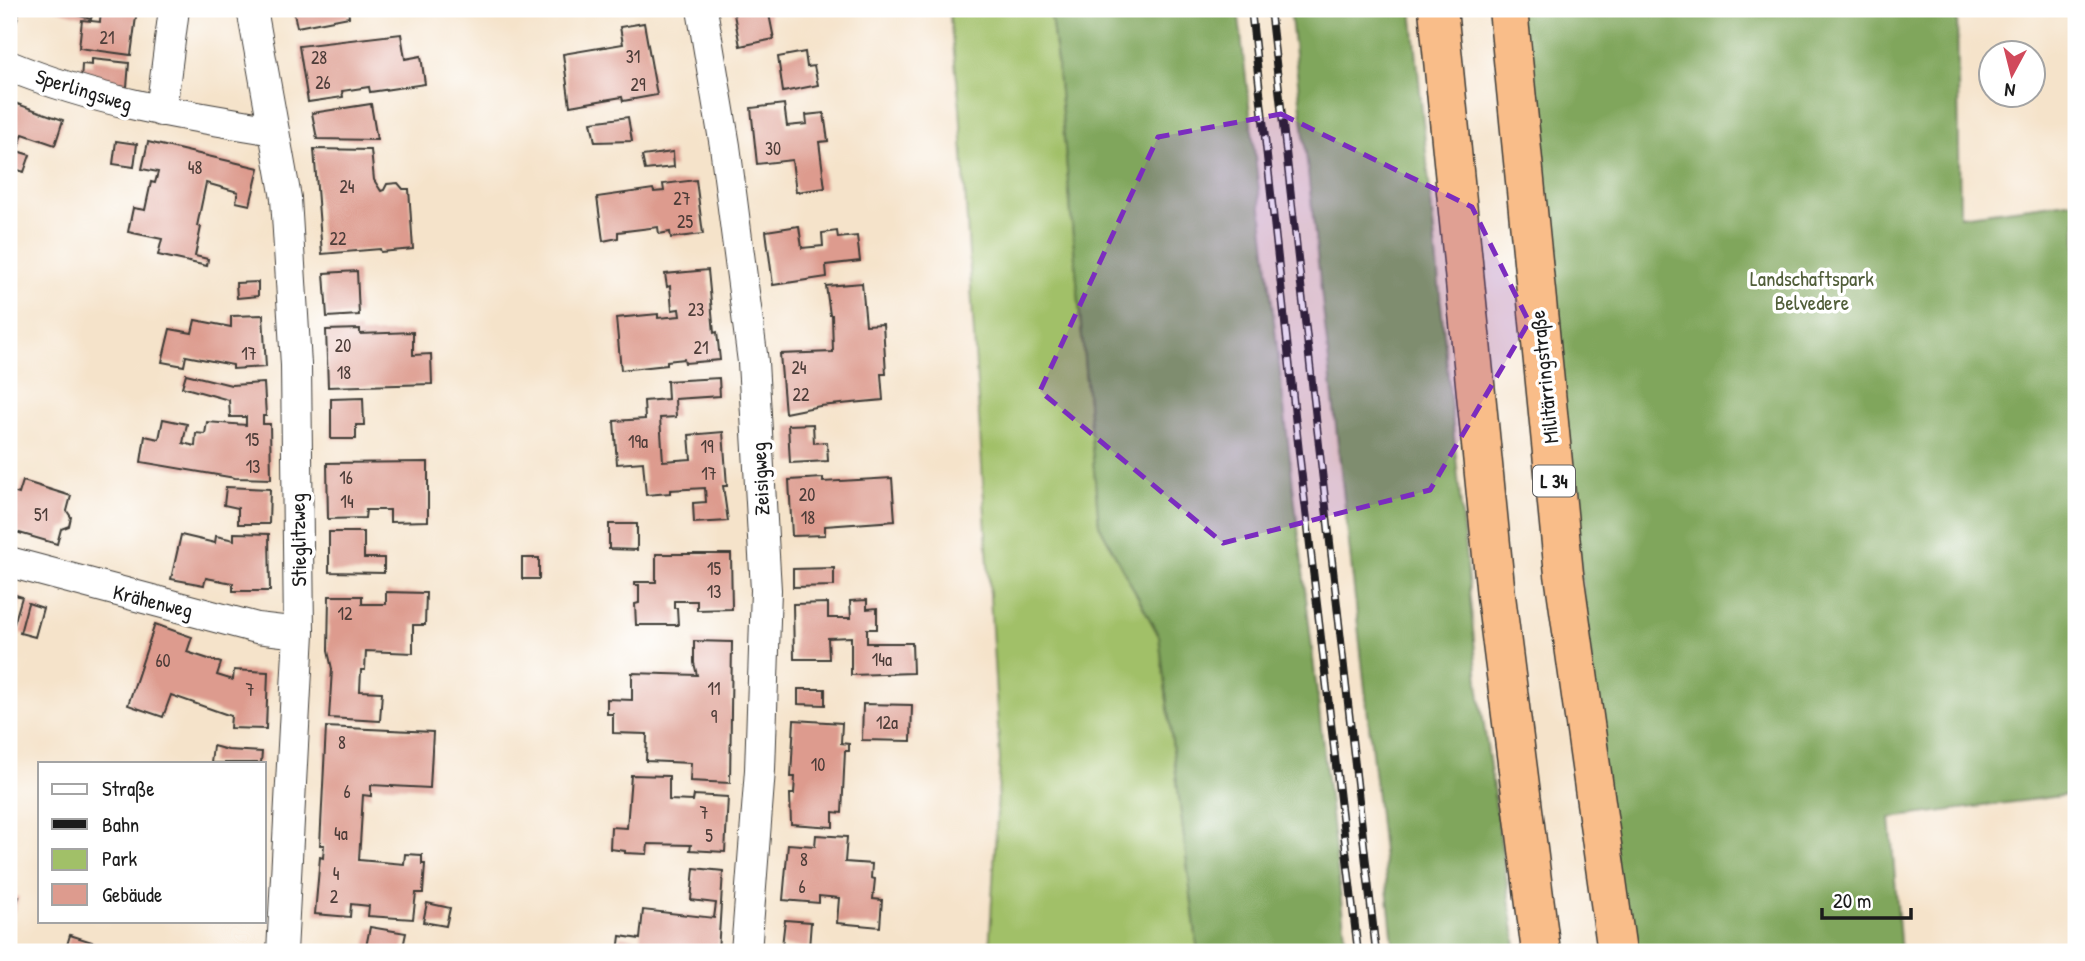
<svg xmlns="http://www.w3.org/2000/svg" width="2085" height="961" viewBox="0 0 2085 961" font-family="'Patrick Hand',sans-serif">
	<rect width="100%" height="100%" fill="#fff"/>
	<filter id="ink" filterUnits="userSpaceOnUse"><feTurbulence type="fractalNoise" baseFrequency=".0143" numOctaves="2"/><feDisplacementMap in="SourceGraphic" scale="14" xChannelSelector="R" yChannelSelector="G"/><feConvolveMatrix kernelMatrix="1 2 1 2 8 2 1 2 1" color-interpolation-filters="sRGB"/></filter>
	<filter id="wash" filterUnits="userSpaceOnUse"><feTurbulence type="fractalNoise" baseFrequency=".00686" numOctaves="4" result="noise"/><feDisplacementMap in="SourceGraphic" scale="28" xChannelSelector="R" yChannelSelector="G"/><feGaussianBlur stdDeviation="1.57" result="paint"/><feColorMatrix in="noise" values="0 0 0 0 0 0 0 0 0 0 0 0 0 0 0 0 0 1.4 0 .05"/><feComposite in="paint" operator="in"/></filter>
	<g filter="url(#wash)">
		<rect width="100%" height="100%" fill="#f5e3ca"/>
		<path fill="#a1c068" stroke="#5e6e42" stroke-width="2" d="M949,9H1050L1058,70L1099,525L1159,636L1198,952H989L1000,760L960,107Z"/>
		<path fill="#80a65c" stroke="#4e613c" stroke-width="2" d="M1050,9H1238L1347,952H1198L1159,636L1099,525L1058,70Z
			M1290,9H1412L1479,691L1517,952H1394Z
			M1517,9H1957L1960,216L2076,201V794L1890,818L1901,952H1624Z"/>
		<g id="blocks">
			<path fill="#dd9b8e" d="M9,9L19,12L10,47H9Z
				M54,9H94L91,19Z
				M101,9H137L131,55L79,48L82,20L100,22Z
				M293,9H348L349,17L297,27Z
				M733,9H768L774,39L740,46Z
				M644,23L657,95L623,101L622,97L570,106L563,54L623,44L620,27Z
				M401,34L405,59L421,56L425,84L370,92L369,87L342,91L343,97L308,102L299,46Z
				M805,52L807,67L814,66L818,85L783,92L778,57Z
				M92,59L129,63L127,87L81,82L82,64L92,65Z
				M9,101L63,120L55,145L23,134L17,151L30,155L24,172L9,167Z
				M371,104L377,140L317,139L312,113Z
				M784,104L787,126L807,124L806,115L824,113L828,141L819,142L825,188L796,192L792,160L757,164L751,108Z
				M628,117L632,141L595,142L591,122Z
				M116,141L137,144L134,167L113,164Z
				M148,142L259,168L250,205L236,202L238,192L206,183L197,226L201,227L195,256L208,259L207,266L158,255L162,239L128,232L133,208L145,210L151,182L155,183L158,172L142,169Z
				M314,149L371,150L374,180L381,191L384,190L387,184L398,183L403,189H409L413,249L381,252L380,249L322,254Z
				M673,152L674,167L645,170L642,156Z
				M696,180L703,234L671,238L670,232L659,234L658,227L618,232V238L603,241L597,197L653,189L654,192L664,191L663,184Z
				M799,226L802,248L823,246L822,233L837,231L838,238L857,236L860,261L826,265L827,277L773,285L766,231Z
				M708,270L714,333L717,332L720,360L685,363L684,359L667,361V365L621,370L616,318L658,314V318L680,316L679,309L672,310L670,286L667,287L665,274Z
				M357,271L359,315L327,317L324,273Z
				M258,282V296L237,298L236,283Z
				M862,283L866,325L883,324L886,374H881L883,400L820,406L785,413L780,354L833,352L832,315H830L826,286Z
				M263,315L266,367L233,369V365L186,356L184,366L162,362L170,329L192,333L195,320L231,327V316Z
				M360,329V334L413,332V355L431,354L432,384L328,387L326,330Z
				M186,374L231,385L264,383L266,416H263V424H270L271,479L235,478L141,462L145,436L159,439L163,419L187,424L183,443L195,446L196,433L205,434L207,422L246,425V417H230L229,400L182,387Z
				M719,378L720,396L675,399L676,417L660,418L663,461L691,459L689,435L723,432L727,486H723L728,521L694,523L693,503L706,502L705,488L670,490V493L646,495L643,462L617,464L614,421L645,419L644,401L668,399L667,381Z
				M363,398L364,425H356V439H331V399Z
				M813,424L814,443L827,442L828,461L790,463L788,425Z
				M428,462V521L390,522V510H366L365,518L328,519L327,463Z
				M823,478V482L892,478L895,521L825,526V535L792,536L789,480Z
				M23,481L71,496L67,511L71,517L69,526L61,529L57,544L9,530V491L19,494Z
				M226,487L270,489L269,524H238V508L224,505Z
				M609,524H637V550L609,549Z
				M329,532H364V558H384V573L329,572Z
				M234,533L269,534L270,591H233V583L206,578L204,585L171,579L181,535L215,543L216,536L234,540Z
				M656,554H731L732,609L697,610V601H674V608H677L678,625H636L635,604L639,603V585H635V582H656Z
				M522,558H539V579H522Z
				M834,568V586L793,587V569Z
				M386,592L426,593L425,625H413V653L366,651L365,670H361L360,691L382,692L380,721L329,718L332,669L328,651L329,596H362V604H386Z
				M9,593L22,597L14,624L9,623Z
				M867,600V609L877,608V629H867V643H912L913,673L851,675V637L828,638L829,659H794L793,604L828,603V618H851L850,601Z
				M28,603L43,608L35,637L20,633Z
				M155,624L192,637L187,652L221,663L217,675L233,680L234,670L268,672L266,729L230,728L231,716L171,695L163,717L128,705Z
				M694,641L732,642L730,783L690,781L691,763L646,761L647,734L613,733V714H607V699L632,700V673L697,675L694,663Z
				M798,689H825V705L798,704Z
				M863,704L912,705L911,741L862,740Z
				M794,720L842,723L841,743L849,744V751H845L842,813L833,812V827L791,824L790,794H794L795,777H791Z
				M326,727L433,732L430,788L371,785V796L363,795L359,860L404,864L405,854L422,855V864H425L423,893H416L413,919L368,916L369,906L351,904L350,917L315,914L320,857L323,858L324,845H320Z
				M213,746L228,750L262,752L261,763H211Z
				M631,775L669,776V800L693,801L694,795L728,797L725,852L690,850L691,845L648,844L647,854L625,853V851L610,849L611,827L627,828Z
				M816,835L847,837L845,862L872,864L871,878L875,879L873,899L882,900L880,927L837,923L839,898L819,896V903L783,900L788,844L815,846Z
				M694,868L723,871L718,952H618L620,936L640,939L643,910L714,918L716,903L691,900Z
				M9,894L19,897L9,927Z
				M427,903L450,908L446,926L423,922Z
				M785,920L811,922L809,948L782,946Z
				M370,927L406,933L402,952H365Z
				M70,935L111,948L109,952H65Z"/>
		</g>
	</g>
	<g filter="url(#ink)">
		<use href="#blocks" fill-opacity="0" stroke="#3d3a36" stroke-width="2"/>
		<g fill="none" stroke-linecap="round" stroke-linejoin="round">
			<g stroke="#3d3a36" stroke-width="32">
				<path id="minor" d="M252,9L286,198L296,365L299,633L282,952
					M702,9L725,146L753,362L766,590L760,770L746,952
					M9,66C97,102 181,115 274,130
					M161,111L174,9
					M9,562L257,628L299,633"/>
			</g>
			<g stroke="#3d3a36" stroke-width="41">
				<path id="highway" d="M1438,9L1496,596L1541,952
					M1508,9L1564,574L1617,952"/>
			</g>
			<use href="#minor" stroke="#fff" stroke-width="30"/>
			<use href="#highway" stroke="#f9bd89" stroke-width="38"/>
			<g stroke="#1c1c1c" stroke-width="8">
				<path id="rail" d="M1251,9L1299,452L1358,952
					M1270,9L1376,952"/>
			</g>
			<use href="#rail" stroke="#fff" stroke-width="5" stroke-dasharray="16" stroke-linecap="butt"/>
		</g>
	</g>
	<path fill="#7b2cbf" fill-opacity="0.2" stroke="#7b2cbf" stroke-width="5" stroke-dasharray="14 9" stroke-linejoin="round" d="M1281,114L1472,207L1529,322L1430,490L1223,543L1040,391L1158,137Z"/>
	<g text-anchor="middle" dominant-baseline="central" stroke-width="7" stroke-linejoin="round" paint-order="stroke">
		<g font-size="18" fill="#4c3c38">
			<text x="107" y="37">21</text>
			<text x="633" y="56">31</text>
			<text x="319" y="57">28</text>
			<text x="323" y="82">26</text>
			<text x="638" y="84">29</text>
			<text x="773" y="148">30</text>
			<text x="195" y="167">48</text>
			<text x="347" y="186">24</text>
			<text x="682" y="198">27</text>
			<text x="685" y="221">25</text>
			<text x="338" y="238">22</text>
			<text x="696" y="309">23</text>
			<text x="343" y="345">20</text>
			<text x="701" y="347">21</text>
			<text x="249" y="353">17</text>
			<text x="799" y="367">24</text>
			<text x="344" y="372">18</text>
			<text x="801" y="394">22</text>
			<text x="252" y="439">15</text>
			<text x="638" y="441">19a</text>
			<text x="707" y="446">19</text>
			<text x="253" y="466">13</text>
			<text x="709" y="473">17</text>
			<text x="346" y="477">16</text>
			<text x="807" y="494">20</text>
			<text x="347" y="501">14</text>
			<text x="41" y="514">51</text>
			<text x="808" y="517">18</text>
			<text x="714" y="568">15</text>
			<text x="714" y="591">13</text>
			<text x="345" y="613">12</text>
			<text x="882" y="659">14a</text>
			<text x="163" y="660">60</text>
			<text x="714" y="688">11</text>
			<text x="250" y="689">7</text>
			<text x="714" y="716">9</text>
			<text x="887" y="722">12a</text>
			<text x="342" y="742">8</text>
			<text x="818" y="764">10</text>
			<text x="347" y="791">6</text>
			<text x="704" y="812">7</text>
			<text x="341" y="833">4a</text>
			<text x="709" y="835">5</text>
			<text x="804" y="859">8</text>
			<text x="336" y="873">4</text>
			<text x="802" y="886">6</text>
			<text x="334" y="896">2</text>
		</g>
		<rect fill="#fff" stroke="#606060" stroke-width="2" x="1533" y="465.5" width="42" height="31" rx="5"/>
		<g font-size="19" font-weight="bold" fill="#1c1c1c">
			<text x="1554" y="481">L 34</text>
		</g>
		<g font-size="21" fill="#1c1c1c" stroke="#fff">
			<text transform="translate(84 90) rotate(17)">Sperlingsweg</text>
			<text transform="translate(1544 377) rotate(-96)">Militärringstraße</text>
			<text transform="translate(760 479) rotate(-93)">Zeisigweg</text>
			<text transform="translate(298 540) rotate(-91)">Stieglitzweg</text>
			<text transform="translate(153 601) rotate(14)">Krähenweg</text>
		</g>
		<g font-size="21" fill="#515e3a" stroke="#fff">
			<text x="1812" y="278">Landschaftspark<tspan x="1812" dy="24">Belvedere</tspan></text>
		</g>
	</g>
	<rect width="2085" height="961" fill="none" stroke="#fff" stroke-width="35"/>
	<rect x="38" y="762" width="228" height="161" fill="#ffffff" stroke="#a4a4a4" stroke-width="2"/>
	<rect x="52" y="784" width="35" height="10" fill="#ffffff" stroke="#a4a4a4" stroke-width="2"/>
	<text x="102" y="796" font-size="21" fill="#1c1c1c">Straße</text>
	<rect x="52" y="819" width="35" height="10" fill="#1c1c1c" stroke="#a4a4a4" stroke-width="2"/>
	<text x="102" y="832" font-size="21" fill="#1c1c1c">Bahn</text>
	<rect x="52" y="849" width="35" height="21" fill="#a1c068" stroke="#a4a4a4" stroke-width="2"/>
	<text x="102" y="866" font-size="21" fill="#1c1c1c">Park</text>
	<rect x="52" y="884" width="35" height="21" fill="#dd9b8e" stroke="#a4a4a4" stroke-width="2"/>
	<text x="102" y="902" font-size="21" fill="#1c1c1c">Gebäude</text>
	<g transform="translate(2012 74) rotate(187)"><circle r="33" fill="#ffffff" stroke="#a4a4a4" stroke-width="2"/>
	<path d="M0-5L12 26L0 18L-12 26Z" fill="#d1495b"/>
	<text y="-10" font-size="19" font-weight="bold" text-anchor="middle" fill="#1c1c1c">N</text>
	</g>
	<path d="M1822 908v10h89v-10" fill="none" stroke="#1c1c1c" stroke-width="3.5"/>
	<text x="1833" y="908" font-size="21" fill="#1c1c1c" stroke="#ffffff" stroke-width="5" paint-order="stroke">20 m</text>
</svg>
